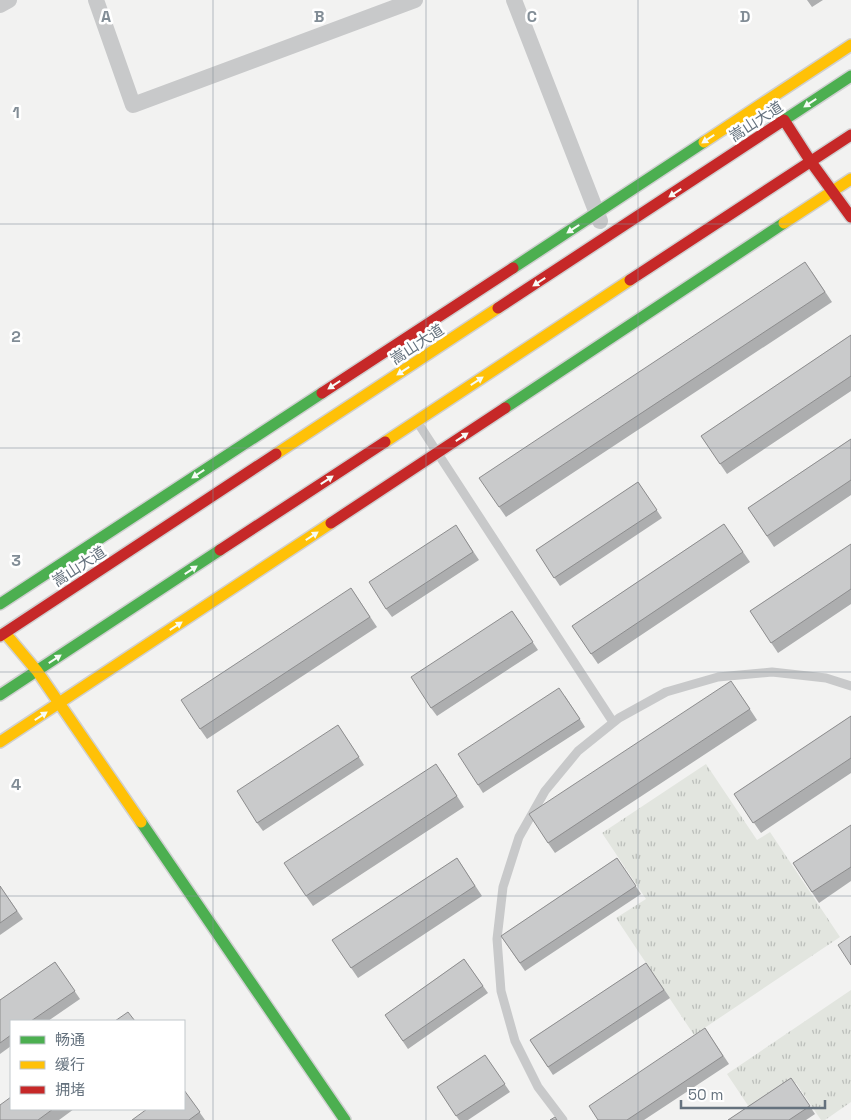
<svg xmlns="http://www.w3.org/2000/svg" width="851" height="1120" viewBox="0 0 851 1120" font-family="'Space Grotesk','Noto Sans SC',sans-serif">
	<defs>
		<pattern id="grass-tufts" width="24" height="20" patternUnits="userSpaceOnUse" patternTransform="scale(1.25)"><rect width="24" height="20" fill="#e2e5df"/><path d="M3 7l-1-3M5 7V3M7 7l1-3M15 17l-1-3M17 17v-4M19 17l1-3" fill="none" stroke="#bbbeba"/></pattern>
	</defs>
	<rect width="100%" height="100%" fill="#f2f2f1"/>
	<path fill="url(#grass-tufts)" d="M706,764L757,840L770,832L840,937L694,1035L616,918L646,899L602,833Z
		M851,990V1102L825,1120H821L796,1083L753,1113L727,1074Z"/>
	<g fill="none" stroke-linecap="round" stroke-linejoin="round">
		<g stroke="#d0d0d1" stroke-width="14">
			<path id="fast" d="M781,122L851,76
				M513,268L704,142
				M505,408L784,223
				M0,604L322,393
				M0,695L220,550
				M141,822L345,1120"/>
		</g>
		<g stroke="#d0d0d1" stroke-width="14">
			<path id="slow" d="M704,142L851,45
				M784,223L851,179
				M385,442L630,280
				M276,454L498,308
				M5,633L37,671L141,822
				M0,742L331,523"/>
		</g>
		<g stroke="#d0d0d1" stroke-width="14">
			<path id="jam" d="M784,120L811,162L851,217
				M630,280L851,135
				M498,308L781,122
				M322,393L513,268
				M331,523L505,408
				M220,550L385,442
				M0,636L276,454"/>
		</g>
		<path stroke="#c8c9ca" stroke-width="9" d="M418,423L613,722
			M563,1120L538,1087L515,1041L501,991L497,939L503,887L519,837L545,791L578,751L619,718L666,692L718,677L772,672L826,678L851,686"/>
		<path stroke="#c8c9ca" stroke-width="16" d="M96,0L133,105L415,0
			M514,0L600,221
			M0,5L9,0"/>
		<use href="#fast" stroke="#4caf50" stroke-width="11"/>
		<use href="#slow" stroke="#ffc107" stroke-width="11"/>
		<use href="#jam" stroke="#c62828" stroke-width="11"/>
	</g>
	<path fill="#adaeaf" d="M807,0H823L812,7Z
		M812,272L832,302L506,517L499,507Z
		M851,335V391L727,474L701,436Z
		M851,439V495L774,547L748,508Z
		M638,482L662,518L560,586L536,550Z
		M724,524L750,562L598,664L572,626Z
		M461,533L479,560L392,617L386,609Z
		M851,544V604L778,653L750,611Z
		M351,588L377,627L207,739L200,729Z
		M512,611L538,650L437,716L431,708Z
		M738,691L757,720L555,853L548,843Z
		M565,696L585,727L483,793L478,785Z
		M851,716V773L761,833L734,794Z
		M338,725L364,765L263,831L257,823Z
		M443,774L464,807L313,906L306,896Z
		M851,825V881L819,903L793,863Z
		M457,858L482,896L358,978L332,940Z
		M617,858L641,894L525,971L501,936Z
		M0,886L23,919L0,935Z
		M464,959L488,993L408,1049L385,1015Z
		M55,962L80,999L48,1021H11V1046L0,1054V1000Z
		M646,963L670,998L553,1075L530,1040Z
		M705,1028L729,1064L644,1120H598Z
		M485,1055L510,1092L468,1120H459L437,1087Z
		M791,1078L815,1114L806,1120H728Z
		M184,1090L205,1120H132Z
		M11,1109H74L59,1120H0Z"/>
	<path fill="#c9cacb" stroke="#8d8d8e" d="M805,262L825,292L499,507L479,478Z
		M851,335V376L720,464L701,436Z
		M851,439V480L767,536L748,508Z
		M638,482L657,510L554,578L536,550Z
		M724,524L743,552L591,654L572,626Z
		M456,525L473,552L386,609L369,582Z
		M851,544V589L771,643L750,611Z
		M351,588L370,617L200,729L181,700Z
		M512,611L533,642L431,708L411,677Z
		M731,681L750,709L548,843L529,814Z
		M559,688L580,719L478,785L458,754Z
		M851,716V758L753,823L734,794Z
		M338,725L359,757L257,823L237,791Z
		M436,764L457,796L306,896L284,863Z
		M851,825V867L812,892L793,863Z
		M457,858L475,886L351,968L332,940Z
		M617,858L636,886L520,963L501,936Z
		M0,886L17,911L0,923Z
		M851,936V965L838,945Z
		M464,959L483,986L403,1041L385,1015Z
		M55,962L75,991L31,1021H11V1035L0,1043V1000Z
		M646,963L664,990L548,1067L530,1040Z
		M128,1012L135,1021H115Z
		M705,1028L723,1056L627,1120H598L589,1106Z
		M485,1055L505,1084L456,1116L437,1087Z
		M791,1078L810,1106L789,1120H728Z
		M184,1090L200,1112L189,1120H132L147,1109H184Z
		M11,1097V1109H53L38,1120H0V1105Z
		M555,1117L557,1120H550Z"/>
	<defs><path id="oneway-solid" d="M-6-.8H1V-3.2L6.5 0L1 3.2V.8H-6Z" transform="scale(1.25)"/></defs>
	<g fill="#f6fbf6">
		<use href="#oneway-solid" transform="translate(810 103) rotate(147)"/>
		<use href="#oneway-solid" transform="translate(708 139) rotate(147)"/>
		<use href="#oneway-solid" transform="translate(675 193) rotate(147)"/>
		<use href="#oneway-solid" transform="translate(573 229) rotate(147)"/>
		<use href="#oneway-solid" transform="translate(539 282) rotate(147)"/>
		<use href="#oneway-solid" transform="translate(403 371) rotate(147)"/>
		<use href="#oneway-solid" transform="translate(477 381) rotate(-33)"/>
		<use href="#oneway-solid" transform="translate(334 385) rotate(147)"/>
		<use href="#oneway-solid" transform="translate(462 437) rotate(-34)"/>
		<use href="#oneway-solid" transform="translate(198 474) rotate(147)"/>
		<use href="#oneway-solid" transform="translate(327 480) rotate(-33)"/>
		<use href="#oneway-solid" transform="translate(312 536) rotate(-33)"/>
		<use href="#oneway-solid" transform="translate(191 570) rotate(-33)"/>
		<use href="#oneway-solid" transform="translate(176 626) rotate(-33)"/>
		<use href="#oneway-solid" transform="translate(55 659) rotate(-33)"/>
		<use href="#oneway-solid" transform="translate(41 716) rotate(-33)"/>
	</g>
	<path fill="none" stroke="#828d96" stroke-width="1" stroke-opacity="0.55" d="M213,0V1120M426,0V1120M638,0V1120M0,224H851M0,448H851M0,672H851M0,896H851"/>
	<g text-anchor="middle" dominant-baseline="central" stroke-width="5" stroke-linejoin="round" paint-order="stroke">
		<g font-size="15" fill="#65727e" stroke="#fff">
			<text transform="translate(756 121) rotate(-33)">嵩山大道</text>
			<text transform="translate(417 344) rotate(-33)">嵩山大道</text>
			<text transform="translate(79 566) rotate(-33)">嵩山大道</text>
		</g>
	</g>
	<g font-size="16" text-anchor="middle" font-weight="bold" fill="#828d96" stroke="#fff" stroke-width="5" stroke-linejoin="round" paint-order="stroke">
		<text x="106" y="22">A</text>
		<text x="319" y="22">B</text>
		<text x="532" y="22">C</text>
		<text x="745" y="22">D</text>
		<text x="16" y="118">1</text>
		<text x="16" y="342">2</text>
		<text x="16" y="566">3</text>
		<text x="16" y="790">4</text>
	</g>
	<rect x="10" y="1020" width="175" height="90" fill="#ffffff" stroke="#c1c7cb"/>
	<rect x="20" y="1036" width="25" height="8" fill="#4caf50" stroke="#c1c7cb"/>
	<text x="55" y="1045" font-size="15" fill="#65727e">畅通</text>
	<rect x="20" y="1061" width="25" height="8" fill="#ffc107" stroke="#c1c7cb"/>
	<text x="55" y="1070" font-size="15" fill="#65727e">缓行</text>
	<rect x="20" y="1086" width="25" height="8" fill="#c62828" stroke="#c1c7cb"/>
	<text x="55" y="1095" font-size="15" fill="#65727e">拥堵</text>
	<path d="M681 1100v8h144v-8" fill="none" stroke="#65727e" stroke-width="2.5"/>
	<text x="688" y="1100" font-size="15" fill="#65727e" stroke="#ffffff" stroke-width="4" paint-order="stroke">50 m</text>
</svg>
